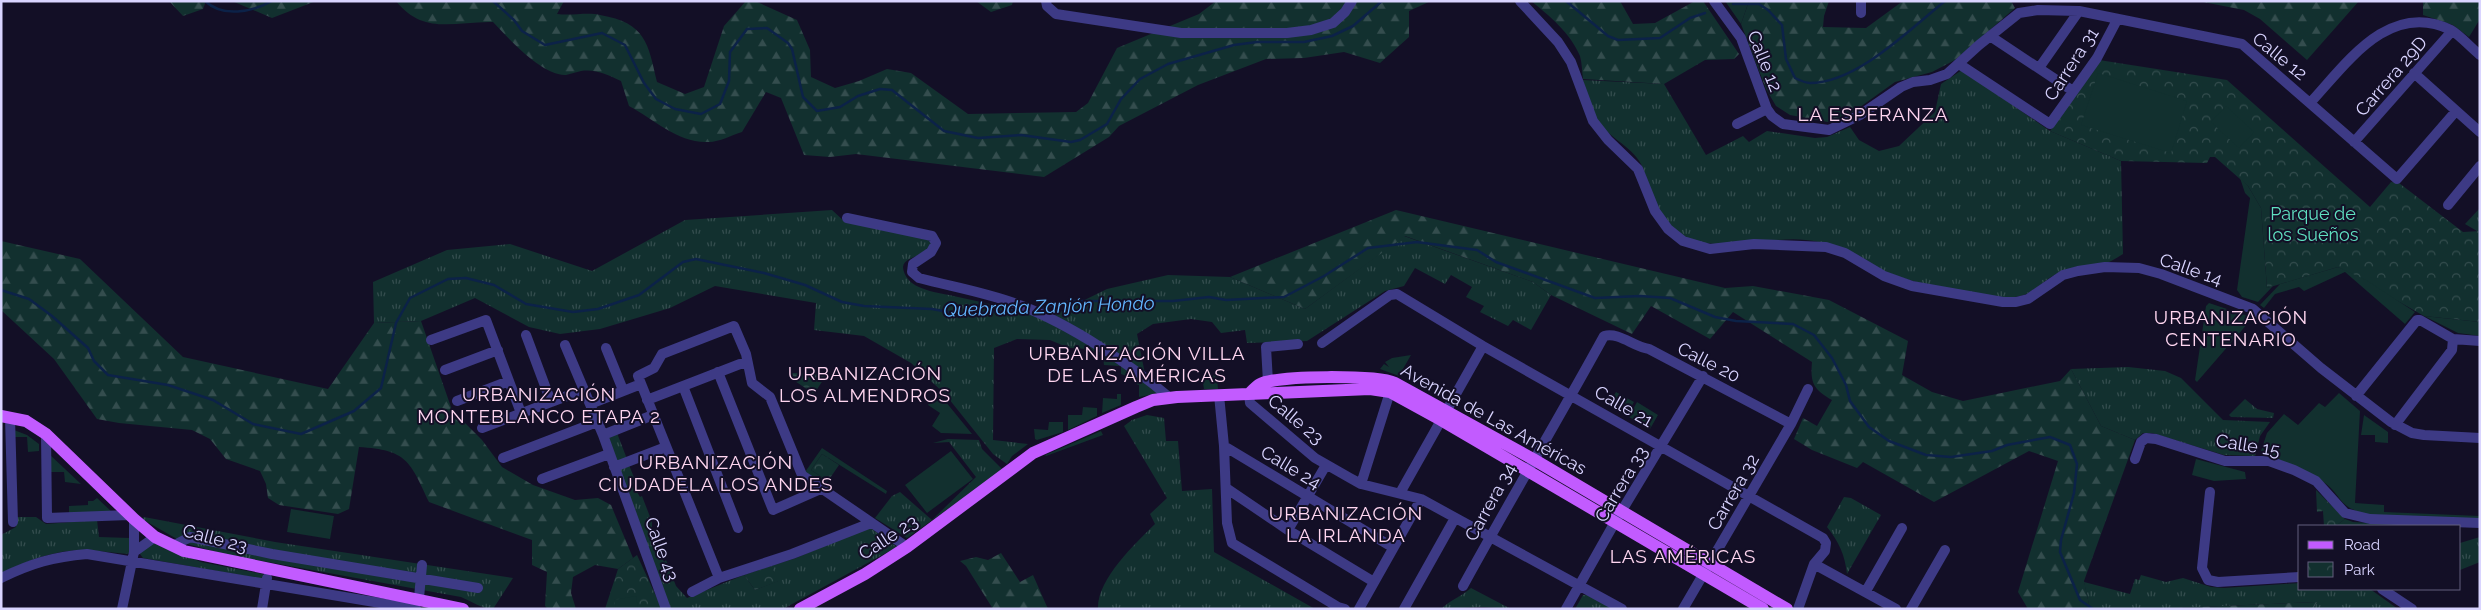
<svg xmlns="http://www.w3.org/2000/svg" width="2481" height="610" viewBox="0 0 2481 610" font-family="Raleway,sans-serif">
	<defs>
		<pattern id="grass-tufts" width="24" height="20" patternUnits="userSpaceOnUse" patternTransform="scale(1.25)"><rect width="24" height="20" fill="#12302f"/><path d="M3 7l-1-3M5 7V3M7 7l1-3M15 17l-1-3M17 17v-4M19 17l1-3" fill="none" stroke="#344d4e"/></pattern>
		<pattern id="forest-firs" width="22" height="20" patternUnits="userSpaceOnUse" patternTransform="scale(1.25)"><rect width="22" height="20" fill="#12302f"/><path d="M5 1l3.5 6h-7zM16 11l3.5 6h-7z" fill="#344d4e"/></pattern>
		<pattern id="park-crowns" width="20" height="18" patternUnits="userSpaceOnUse" patternTransform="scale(1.25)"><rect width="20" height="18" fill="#12302f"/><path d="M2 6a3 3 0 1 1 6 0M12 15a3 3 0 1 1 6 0" fill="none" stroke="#344d4e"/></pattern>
	</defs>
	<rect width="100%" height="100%" fill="#130f26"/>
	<path fill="url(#grass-tufts)" d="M1962,70L2050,131L2121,161L2123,254C2116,258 2109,263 2102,265C2089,268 2075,268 2061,272C2044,278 2034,295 2015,297C1987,301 1913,283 1886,272C1859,261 1835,242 1806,240C1770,236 1718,253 1685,237C1670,229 1655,206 1649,190C1646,182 1645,172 1641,164C1631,145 1605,136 1594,116C1589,105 1586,91 1583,80L1664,84L1706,155L1743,136L1749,142L1767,131L1815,138L1827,137L1850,127L1859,140L1879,151L1899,146L1935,112L1941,84Z
		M2480,208V231H2477L2465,224Z
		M832,210L845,222L917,236L933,242C927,258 904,255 903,267C903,273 908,280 912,283C921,290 938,293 949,295C978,302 1010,307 1038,317C1068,329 1094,347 1121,364L1120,366L1104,365L1103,357L1089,349L1069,348L1050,340L1017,339L994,348L993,440L1028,444L1012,456L1007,464L993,454L945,394L911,363L864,336L814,330L816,303L715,286L670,308L600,329L560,334L529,327L475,298L421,321L374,323L373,282L447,250L510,244L592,271L685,220Z
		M1404,236L1533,282L1551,295L1531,330L1513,320L1508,326L1480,312L1484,306L1466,297L1472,287L1451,275L1445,284L1415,268L1404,286L1385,291L1307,341L1247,343L1245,330L1221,333L1212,322L1191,319L1153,324L1137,334L1145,374L1054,315L1107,289L1168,275L1230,277L1305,309Z
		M2128,367L2165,371L2181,378L2223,420L2270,422L2260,436L2255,456L2224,455L2152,433H2143L2135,440L2101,426L2071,369Z
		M2245,399L2257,409L2274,413L2273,418L2231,417L2229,415Z
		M1147,415L1164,418L1166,441H1178L1182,491L1212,489L1214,552L1315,609H1098C1097,579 1135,544 1155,524L1150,514L1167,498L1124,426L1132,420Z
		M617,433L627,459L617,463L607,436Z
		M948,439L979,440L982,449L1003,470L907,538L875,518L892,496L900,492L932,520L976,477L949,442L933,443Z
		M629,465L639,490L637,492L640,497L642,496L652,522V529H654L664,554L661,556L664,562L666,560L676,586L687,598L744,575L755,590L778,581L771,566L796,558L869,527L897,547L783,609H670L619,468Z
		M1844,497L1851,498L1881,515L1847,574C1845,555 1839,542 1827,527Z
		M16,517H36L46,524L97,520L99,537L129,538L130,551L128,554C114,553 101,551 88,550C57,549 29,560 1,573V535L16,527Z
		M144,517L275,542L513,578L493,609C482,609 471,601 461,597L224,554L184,543L142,519Z
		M2480,537V562L2460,570V543Z
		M154,543L201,562L263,574V579L143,558L140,554L142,549Z
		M2141,575L2166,582L2183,578L2211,587L2224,588L2300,583V589H2370L2398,609H2313L2317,602L2153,609H2090L2084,582L2130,594L2135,579L2139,580Z
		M1471,588L1511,609L1483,607L1441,609C1450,600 1461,597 1471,588Z
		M1583,595H1588L1612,609H1575Z"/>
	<path fill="url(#forest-firs)" d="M169,1H206L203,9L183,16Z
		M232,1H316L272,18Z
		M396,1H564L557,14C572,16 587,12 600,15C646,23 648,43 657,82L685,94L704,87L724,26L746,1H755L797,20L810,50L811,77L835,88L859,81L887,69L911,73L968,114L1076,112L1088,103L1117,48L1199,14L1216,1H1431L1409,11V37L1380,63L1344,52L1304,58L1266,59L1198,85L1119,126L1109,137L1044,177L856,154L830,157L804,155L781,98L766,92L742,132C732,135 719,142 709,142C679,144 654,119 629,106L621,81C607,75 597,69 581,71C576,72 571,74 566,75C542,76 508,38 493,22C455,21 424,36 396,1Z
		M976,1H1013L1012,5L991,12Z
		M1531,1H1620L1633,24L1655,23L1695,1H1703L1739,54L1734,59L1705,60L1664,84L1583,79C1582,72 1582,63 1580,56C1571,34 1549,15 1531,1Z
		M1749,1H1829L1824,16L1823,27L1866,28L1903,1H2011L2015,8L1955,60L1932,72L1895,82L1853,112L1828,122L1790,115L1776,106L1766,89L1741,24Z
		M2198,1H2359L2307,60L2260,19L2244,10Z
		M2423,1H2480V19L2469,37L2453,25L2423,15Z
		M1396,210L1725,288L1753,286L1829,300L1908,341L1902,375L1932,392L1963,401L2060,381L2071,369L2101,426L2135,440L2084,581L2090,609H2028L2018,592L2058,461L2029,451L1934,502L1863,462L1857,468L1812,450L1794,439L1803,418L1817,426L1832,400C1814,389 1810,384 1812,362L1733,312L1710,339L1651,306L1632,334L1551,295L1533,282L1405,236L1305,309L1230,277Z
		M1,241L80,259L183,357L328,389L374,323L421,321L452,410L482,440L502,467L533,485L575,500L598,498L611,505L633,558L618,569L595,565L573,577L571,593L576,609H548L545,606L547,572L532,565V540L429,502C410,461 407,450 359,447L349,509L338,514L279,505L268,498L266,484L260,471L226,459L210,439L192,430L119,423L97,419L54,359L1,310Z
		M1001,553L1020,582L1033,575L1048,609H993L966,566L960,561L976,557L988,560Z
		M2317,602L2313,609H2153Z"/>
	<path fill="url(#park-crowns)" d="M2099,60L2227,80L2370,207L2391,182L2399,183L2463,232L2480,231V322L2424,316L2338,267L2267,288L2261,208L2248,186L2215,157H2210L2207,163L2121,161L2050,131Z
		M790,373H793L827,374L814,394L789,377Z
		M822,454L839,465L828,481L811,470Z
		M2316,490L2345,519L2337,525L2324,526L2323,511L2317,512Z
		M637,555L662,609H605L618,569Z
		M771,566L779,581L755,590L744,575Z"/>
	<path fill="#12302f" d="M1725,1H1749L1741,24Z
		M2098,73L2187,101L2171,153L2081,125Z
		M2226,106L2254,132L2239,148L2211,122Z
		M2240,178L2248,186L2261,208L2267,288L2273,286L2258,302L2242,297L2237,290L2250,198L2245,193Z
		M2338,267L2366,280L2415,312L2405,324L2345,272L2304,291L2299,287L2275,294L2264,308L2260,305L2280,284Z
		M2209,303L2248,316L2249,322L2197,382L2195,380L2206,306Z
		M2424,316L2480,322V336L2458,333Z
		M1411,355L1399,376L1380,369L1384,364L1389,367L1385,362L1392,358Z
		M1121,364L1161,393L1139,397V385L1136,384L1135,380L1121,374Z
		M1217,375L1218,389H1204L1202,377Z
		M1616,392L1634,402L1626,416L1608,405Z
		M936,393L941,396L972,434L941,433L932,426L940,413L928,405Z
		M2339,393L2360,411L2355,503L2384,505V512L2480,516V519L2368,515C2334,506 2343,493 2320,480C2301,469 2280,461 2261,451L2267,433L2284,414L2298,425L2319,403L2325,407Z
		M1117,394H1121V405L1102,413L1103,398L1117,399Z
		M1637,402L1658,415L1650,429L1629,417Z
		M1083,407L1097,408V416L1068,430V415H1082Z
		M2364,415L2388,432V443L2375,442V435H2361Z
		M1049,422H1063V432L1037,440L1035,439L1034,429L1048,430Z
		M14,430L27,435L39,444V451L28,452L27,437H13Z
		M1101,431L1103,435L1046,456L1045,455Z
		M822,448L887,491L886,494L822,454L811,470L828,481L825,485L805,472Z
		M951,451L973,479L927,513L905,485Z
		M48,453L81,484L65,482L64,472H51Z
		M2196,459L2245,472L2246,479L2214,481L2192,475Z
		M97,498L112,512L69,516V506L88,505V501H93Z
		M291,509L334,516L330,539L287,532Z
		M2345,519L2353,522L2431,526L2337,525Z
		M636,596L638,609H616L614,600Z"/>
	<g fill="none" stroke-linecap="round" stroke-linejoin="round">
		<path stroke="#0c2248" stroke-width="2.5" d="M205,1C223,18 252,12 272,1
			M493,1L514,20L522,31L545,45L602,33L625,45L644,83L656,99L675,109L701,114L720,104L729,81L730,52L747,29L767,28L788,43L792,49L803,97L817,111L840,107L858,96L880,89L892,90L944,131L978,138L1021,135L1071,142L1080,140L1107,124L1121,99L1140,79L1168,64L1234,45L1257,42H1304L1332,36L1353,26L1382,1
			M1566,1L1608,36L1618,40L1660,38L1690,18L1705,13
			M1733,4H1759L1768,10L1782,25L1786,59L1795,78C1799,80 1805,83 1810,83C1857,83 1910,29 1945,1
			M1,290L29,299L52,316L88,348L94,361L108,375L168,385L213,400L253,424L301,434L354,411L381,388L396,323L410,298L448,279L466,278L494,285L526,304L573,312L598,309L639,295L683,262L696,259L764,273L805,285L842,302L864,306L932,309L959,314L1021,310
			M1039,309L1070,301H1173L1209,297L1226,300L1284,297L1324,276L1368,248L1417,242L1477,250L1496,262L1595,298L1640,296L1670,298L1715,317L1736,321L1793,324L1814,335L1832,358L1846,385L1850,401L1869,427L1889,441L1926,455L1951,457L1992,451L2007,445L2050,437L2070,445L2077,464L2074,493L2061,540L2060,552L2080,600L2093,609"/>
		<path stroke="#3d3a85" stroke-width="10" d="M1046,1L1047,6L1056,14L1181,33H1287L1311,30L1333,23L1345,12L1352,1
			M1520,1L1558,42L1571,62L1593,121L1608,140L1638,169L1655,211L1668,229L1683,241L1710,249L1754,244L1826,247L1845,253L1884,276L1912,286L2003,302H2016L2028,299L2063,275L2078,271L2105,267L2139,268L2161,274L2253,309L2321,368L2391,422L2412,433L2424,435L2480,438
			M1714,1L1741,38L1767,109L1772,116L1783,124L1829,130L1860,115L1901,87L1913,82L1930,80L1947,74L1979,45L2019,13L2038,10L2079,11L2242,44L2397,179L2456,111
			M1861,13V1
			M1990,36L2073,91
			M1959,64L2050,124L2097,58L2117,20
			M2039,68L2079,11
			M2414,73L2480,132
			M2310,103C2347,63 2389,0 2451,30C2461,36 2470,47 2480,55
			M1737,124L1767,109
			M2354,142L2452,31
			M2448,205L2480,166
			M847,218L932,236L936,243L931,252L913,264L912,272L919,278C953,287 990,293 1022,306C1069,324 1132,365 1170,398
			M526,335L551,402
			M431,340L486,320L521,413
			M1322,343L1390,295L1397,294L1483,346L1823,538L1826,543L1825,551L1814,564L1798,609
			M565,345L603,435L666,609
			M606,348L623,390
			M445,370L498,350
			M718,372L773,510L823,488
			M1268,382L1266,347L1298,344
			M683,386L738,528
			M1249,394L1250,403L1315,458L1350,478L1361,484L1421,499L1622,609
			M1219,395L1224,446L1227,523L1232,543L1338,607L1345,609
			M2356,396L2417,320H2420L2453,339L2480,341
			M647,400L740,364H747
			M457,401L509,381
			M590,404L641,384
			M10,418L13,522
			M2395,425L2452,350L2453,339
			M482,428L583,390
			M46,434L47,518L129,515
			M603,435L653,415
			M1224,446L1392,547
			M503,458L597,422
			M2135,459L2141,442L2146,438L2156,439L2225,461H2269L2294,470L2316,481L2345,513L2370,519L2480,523
			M614,467L666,447
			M542,479L609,454
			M1361,484L1390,392
			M1226,488L1288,530L1374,582
			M2210,492L2202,568L2208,580L2218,582L2300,577
			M1400,493L1483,346
			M1288,530L1326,465
			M173,546L190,537L272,554L478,588
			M134,552L155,537
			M1814,564L1896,609
			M1,578C32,563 53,557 87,554L416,609
			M719,578L638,376L654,368L662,354L734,326L746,354L752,383L770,397L802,475L907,547
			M1463,586C1509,502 1558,420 1604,336C1620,332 1633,347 1649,349L1791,424
			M2382,589L2412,609
			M1866,591L1902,528
			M692,592L719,578L792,554L871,523
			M419,598L422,565
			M122,609L134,552V519
			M262,609L267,578
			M1359,609L1421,499
			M1404,609L1455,518
			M1566,609L1615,522L1703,376
			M1683,609L1791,424L1808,389
			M1911,609L1945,550"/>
		<path stroke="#c25bff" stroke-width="12" d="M1249,394C1252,391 1256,386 1260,384C1278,375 1377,375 1395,383L1533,459L1787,609
			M1,416L26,421L46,434L134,519L155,537L184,551L463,609
			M800,609L865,574L907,547L1033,453L1136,407L1153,400L1177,397L1370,389L1390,392L1441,420L1763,609"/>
	</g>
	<g text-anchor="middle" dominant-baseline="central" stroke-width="4" stroke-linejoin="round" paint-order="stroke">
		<g font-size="18" fill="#d9d4ff" stroke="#130f26">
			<text transform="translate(2280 56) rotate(39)">Calle 12</text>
			<text transform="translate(1765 61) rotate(68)">Calle 12</text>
			<text transform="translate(2071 64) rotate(-57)">Carrera 31</text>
			<text transform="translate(2391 76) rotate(-49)">Carrera 29D</text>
			<text transform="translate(2191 269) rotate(19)">Calle 14</text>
			<text transform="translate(1709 362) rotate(27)">Calle 20</text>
			<text transform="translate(1624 406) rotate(30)">Calle 21</text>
			<text transform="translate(1296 419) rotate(40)">Calle 23</text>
			<text transform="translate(1494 419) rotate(29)">Avenida de Las Américas</text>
			<text transform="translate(2248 445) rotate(9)">Calle 15</text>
			<text transform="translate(1291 467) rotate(31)">Calle 24</text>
			<text transform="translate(1621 484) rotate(-59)">Carrera 33</text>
			<text transform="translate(1733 492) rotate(-60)">Carrera 32</text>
			<text transform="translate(1490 502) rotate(-61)">Carrera 34</text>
			<text transform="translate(888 537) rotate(-33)">Calle 23</text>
			<text transform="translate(215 538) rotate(15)">Calle 23</text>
			<text transform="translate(662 549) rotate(70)">Calle 43</text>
		</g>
		<g font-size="18" fill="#5fe0c0" stroke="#130f26">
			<text x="2313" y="213">Parque de<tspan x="2313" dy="21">los Sueños</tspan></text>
		</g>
		<g font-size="19" letter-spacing="1" fill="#ffd6f0" stroke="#130f26">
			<text x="1873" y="114">LA ESPERANZA</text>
			<text x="2231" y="317">URBANIZACIÓN<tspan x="2231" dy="22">CENTENARIO</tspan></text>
			<text x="1137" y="353">URBANIZACIÓN VILLA<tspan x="1137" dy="22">DE LAS AMÉRICAS</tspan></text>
			<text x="865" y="373">URBANIZACIÓN<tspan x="865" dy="22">LOS ALMENDROS</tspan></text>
			<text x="539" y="394">URBANIZACIÓN<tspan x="539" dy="22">MONTEBLANCO ETAPA 2</tspan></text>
			<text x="716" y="462">URBANIZACIÓN<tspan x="716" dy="22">CIUDADELA LOS ANDES</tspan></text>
			<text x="1346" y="513">URBANIZACIÓN<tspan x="1346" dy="22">LA IRLANDA</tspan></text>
			<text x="1683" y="556">LAS AMÉRICAS</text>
		</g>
		<g font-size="19" font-style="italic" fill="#62b6ff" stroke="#130f26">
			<text transform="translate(1049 306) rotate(-2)">Quebrada Zanjón Hondo</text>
		</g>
	</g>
	<rect width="2481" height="610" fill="none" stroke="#d9d4ff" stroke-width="5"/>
	<rect x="2298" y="525" width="162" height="65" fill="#130f26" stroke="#625e7d"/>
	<rect x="2308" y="541" width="25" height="8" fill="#c25bff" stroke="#625e7d"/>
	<text x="2344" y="550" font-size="15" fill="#d9d4ff">Road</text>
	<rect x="2308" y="562" width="25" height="15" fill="url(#park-crowns)" stroke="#625e7d"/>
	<text x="2344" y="575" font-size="15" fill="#d9d4ff">Park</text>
</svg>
